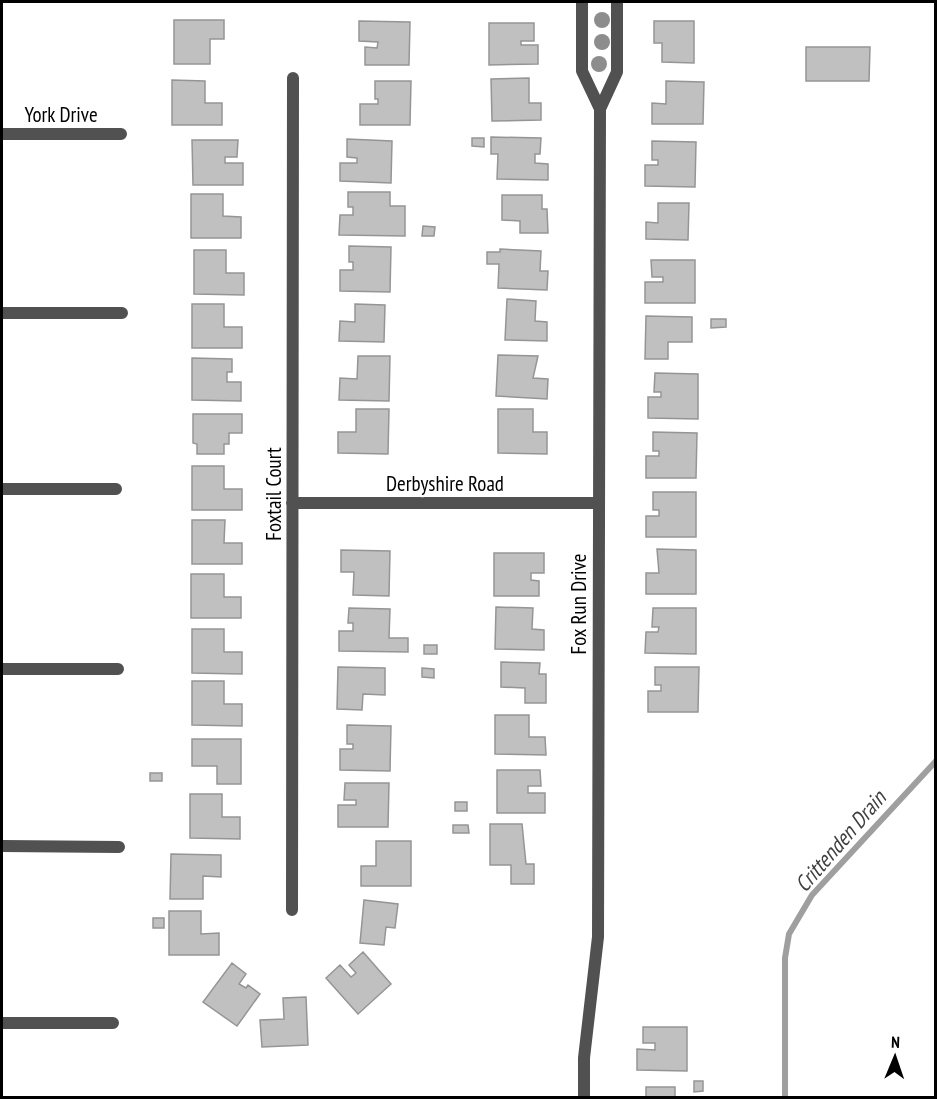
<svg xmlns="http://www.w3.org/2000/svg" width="937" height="1099" viewBox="0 0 937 1099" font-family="'PT Sans Narrow',sans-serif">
	<rect width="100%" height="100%" fill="#fff"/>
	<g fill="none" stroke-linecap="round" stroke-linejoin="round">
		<path stroke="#9f9f9f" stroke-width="6" d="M785,1098V958L789,934L812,895L936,761"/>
	</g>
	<path fill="#c0c0c0" stroke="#959595" stroke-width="1.5" d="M174,20H224V39H210V64H174Z
		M359,21L410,22L409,65H365V47L377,48L378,42L359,41Z
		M654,21H694V63L662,62V43H654Z
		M489,23H534V41H521V45H538V64L489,65Z
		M806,47H870L869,81H806Z
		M529,78V103H541V120L492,121L491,79Z
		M172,80L205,81V103H222V125H172Z
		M375,81H411L410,125H360V104H378V99H375Z
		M666,81L704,82L703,124H652V103L666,104Z
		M491,137L541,138L540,154H535V163L548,164V180L497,179L498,154H491Z
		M472,138H484V147L472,146Z
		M347,139L392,141L391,183L340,181V163H357V158L347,157Z
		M192,140H238L237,157H225V163H243V185H193Z
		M652,141L696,142L695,187L645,186V165H658V160H652Z
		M348,192H390V206H405V236L339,235L340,215H353V207H348Z
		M191,194H223V216L241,217V238H191Z
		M502,195H542V209H547L548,233H520V221L502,220Z
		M658,203H689L688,240L646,239V222L658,223Z
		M423,226L435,227L434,236H422Z
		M349,246L391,247L390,292L340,291V270H353V262H349Z
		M500,249L541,251L540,271H548L547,290L498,288L499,264H487V252H500Z
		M194,250H226V273H244V295L194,294Z
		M651,260H695V303H645V282H663V277H652Z
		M507,299L536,301L535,321L547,322V341L505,340Z
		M192,304H224V327H242V348H192Z
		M355,304L385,305L384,342L339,341L340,321L355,322Z
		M646,316L692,317V342H668V359H645Z
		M711,319H726V327L711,328Z
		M498,355L538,356L533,378L548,379L547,399L496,396Z
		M358,356H390L389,401L339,400L340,378L357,379Z
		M192,358L232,359V372H227V382H241V401L192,400Z
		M655,373L698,374V419L648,418V397H661V392H654Z
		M356,409H389L388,454L338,453V432H356Z
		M498,409H533V432H547V454L498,453Z
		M193,414H242V433H229V444H224V454H197V444L193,443Z
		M653,432L697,433L696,478H646V456H659V451H653Z
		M192,466H224V489H242V510H192Z
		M653,492H696V537H646V516H659V510H653Z
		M192,520H225L224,543H242V564H192Z
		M657,549L696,550V594H646V573H659Z
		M341,550L390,551L389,596L353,595L354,572H341Z
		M494,553H544V573H531V580L539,581V596H494Z
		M191,574H224V597H241V618H191Z
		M496,607L533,608L532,629L544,630V650L495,649Z
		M349,608L390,609L389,638H408V652L339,651V631H353V623H348Z
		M653,608H696V654L645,653L646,632H658L659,627H652Z
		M192,629H224V652H242V674L192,673Z
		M424,645H437V654H424Z
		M501,662L540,663L539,674H546V703H525V688L501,687Z
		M338,667L385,668V695L363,694L362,710L337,709Z
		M655,667H699L698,712H648V691H661V685H655Z
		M422,668L434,669V678L422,677Z
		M192,681H224V704H242V726L192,725Z
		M495,715H529V737H545L546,755L495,754Z
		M347,725L391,726L390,771L340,770V749H353V744H347Z
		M192,739H241V784H217V766H192Z
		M497,770H540L541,786H528V793H545V813H497Z
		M150,773H162V781H150Z
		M345,783H389L388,827H338V805H356V800H344Z
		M190,794H222V817H240V839L190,838Z
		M455,802H467V811H455Z
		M490,824H522L526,864H534V884H511V865H490Z
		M453,825H468L469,833H453Z
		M376,841H411V886H361V866H376Z
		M171,854L221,855V877L203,876V899H170Z
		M364,900L398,904L395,928L386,927L384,945L360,943Z
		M169,911H201V934L219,933V955H169Z
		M153,918H164V928H153Z
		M363,952L391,984L358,1014L326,978L340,965L351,977L356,973L349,965Z
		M232,963L246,974L239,984L246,988L248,985L260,994L237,1026L203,1002Z
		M306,997L308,1045L262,1047L260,1020L284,1019L283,998Z
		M643,1027H687V1071L637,1070V1049L655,1050V1043H643Z
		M694,1081H703V1091L694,1092Z
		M646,1087H675V1098H646Z"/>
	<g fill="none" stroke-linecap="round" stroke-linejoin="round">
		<path stroke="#515151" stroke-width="12" d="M582,2V71L600,109
			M2,134H121
			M2,313H122
			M2,489H116
			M292,503H598
			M2,669H118
			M2,846L119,847
			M292,910L293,78
			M2,1023H113
			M584,1098V1058L598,937L600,109L617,72V2"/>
	</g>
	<g fill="#8d8d8d">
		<circle cx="602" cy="20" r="8"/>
		<circle cx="602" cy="42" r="8"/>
		<circle cx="599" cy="64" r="8"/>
	</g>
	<g text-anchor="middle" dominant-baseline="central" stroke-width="4.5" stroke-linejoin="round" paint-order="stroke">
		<g font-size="21" fill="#000" stroke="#fff">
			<text x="61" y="114">York Drive</text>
			<text x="445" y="483">Derbyshire Road</text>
			<text transform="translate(273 494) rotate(-90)">Foxtail Court</text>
			<text transform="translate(578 604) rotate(-90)">Fox Run Drive</text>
		</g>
		<g font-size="22" font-style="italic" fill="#404040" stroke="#fff">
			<text transform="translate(840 841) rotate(-49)">Crittenden Drain</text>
		</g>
	</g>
	<rect width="937" height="1099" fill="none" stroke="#000000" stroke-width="6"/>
	<g transform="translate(895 1057) rotate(2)" stroke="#ffffff" stroke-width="4.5" paint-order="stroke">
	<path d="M0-4.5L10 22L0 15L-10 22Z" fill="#000000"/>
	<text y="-9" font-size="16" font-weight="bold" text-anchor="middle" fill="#000000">N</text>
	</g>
</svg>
